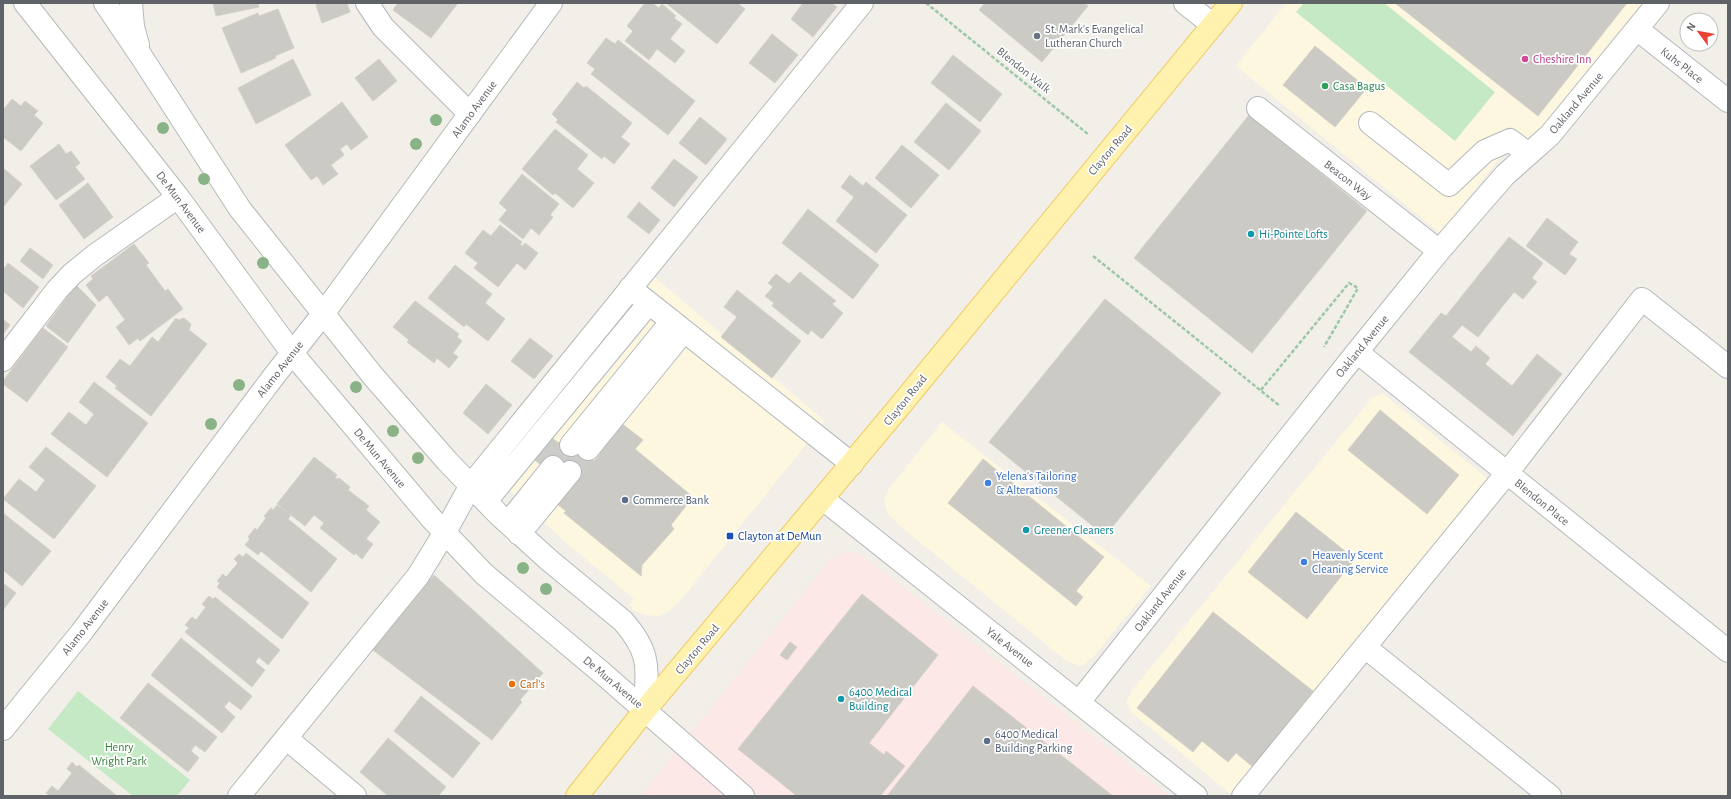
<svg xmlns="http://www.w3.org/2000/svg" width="1731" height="799" viewBox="0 0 1731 799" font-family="'Alegreya Sans',sans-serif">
	<rect width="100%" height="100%" fill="#f1efe8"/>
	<path fill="#fef7e0" d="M1286,3H1645L1534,138H1516L1440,233L1236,66Z
		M652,275L825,421L680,601L668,612L659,616L645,615L633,610L630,605L634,599L564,541L493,475Z
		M1382,393L1488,479L1232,795L1132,713L1126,702L1133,689L1371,399Z
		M942,422L1151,586L1093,657L1082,666L1068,662L901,527L888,514L884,500L888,490Z"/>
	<path fill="#fce8e6" d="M858,552L1169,796H640L829,561L840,553Z"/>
	<path fill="#c5e8c5" d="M1304,3H1384L1495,92L1455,141L1296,12Z
		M78,691L190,780L177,796H133L48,729Z"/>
	<path fill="#cccac5" stroke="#d6d1c6" d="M213,3H258L259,7L216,16Z
		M320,3H347L350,12L322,23L316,5Z
		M398,3H458L431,38L393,10Z
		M645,3H652L659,8L662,4L676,16L674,18L682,24L670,39L685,51L675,63L657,49L649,60L625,41L633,31L627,26Z
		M666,3H737L745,9L717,44Z
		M803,3H831L837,7L813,37L791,19Z
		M985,3H1084L1088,6L1042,62L979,10Z
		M1395,3H1627L1538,116Z
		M278,9L294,48L275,56L276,58L241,73L222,28L258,13L259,16Z
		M772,34L798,55L775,83L749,63Z
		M606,38L615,44L618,40L695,101L668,135L591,74L595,69L587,63Z
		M1315,46L1367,88L1335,127L1283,85Z
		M953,55L1002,94L980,122L931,83Z
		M293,59L311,95L256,124L238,88Z
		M379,59L397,81L373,101L355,78Z
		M577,82L584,88L586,86L632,123L621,137L630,144L614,164L604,156L602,159L556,122L558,120L552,114Z
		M12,99L21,106L25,101L38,111L34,115L43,123L21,151L3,137V110Z
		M342,102L368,137L351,150L347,144L340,149L344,155L331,165L338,174L323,185L317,176L311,180L285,145Z
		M946,103L981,131L949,170L914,142Z
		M1249,115L1367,211L1252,353L1134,258Z
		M700,117L727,139L706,165L679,143Z
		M555,129L588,155L577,169L594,183L573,208L555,193L553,195L522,169Z
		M59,144L66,154L71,151L80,163L75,167L85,179L56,200L30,166Z
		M902,145L939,175L911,208L875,178Z
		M674,159L698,177L674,207L651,188Z
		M3,168L22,184L3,207Z
		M522,174L559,204L550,215L553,217L539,235L531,228L523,239L499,220L507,210L499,203Z
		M850,175L863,186L866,182L907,215L876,253L836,221L854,197L841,187Z
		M88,183L113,217L84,239L59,205Z
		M639,202L660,220L649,234L627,217Z
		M808,209L879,265L853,299L782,243Z
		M1547,218L1578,242L1569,254L1577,259L1565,275L1526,246Z
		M500,225L522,242L520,245L523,246L525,243L538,253L525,270L517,263L498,287L474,268L478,263L465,253L483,230L491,236Z
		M1509,237L1543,263L1532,278L1537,282L1523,299L1514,292L1478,337L1462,325L1452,337L1471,352L1476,346L1490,358L1485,364L1512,386L1537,354L1562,374L1513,436L1409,352L1441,313L1446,316Z
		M134,244L149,263L146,265L165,291L168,289L183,309L140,341L138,338L129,345L116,327L125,320L107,295L99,302L86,285L93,279L91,276Z
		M30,248L53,265L43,279L20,261Z
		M8,263L39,287L23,308L3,291V270Z
		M455,265L492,294L485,303L505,319L488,341L466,324L464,327L428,298Z
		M800,272L836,301L832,304L843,313L822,339L811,330L808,335L772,306L774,303L765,296L773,287L768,283L776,274L789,284Z
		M76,285L96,305L68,343L46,326Z
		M737,290L801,341L772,378L721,337L737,317L724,307Z
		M1105,299L1221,393L1105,536L989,442Z
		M415,301L459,334L457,337L462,341L453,353L458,357L449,368L437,358L434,363L407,342L409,340L393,327Z
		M176,318L178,320L184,318L191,324L189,330L207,344L151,416L115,388L117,386L106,377L120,359L130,366L152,337L158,342Z
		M3,319L10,325L3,334Z
		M43,328L68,347L27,402L3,384V381Z
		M530,338L553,356L534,379L511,361Z
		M94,382L148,423L107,477L51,434L69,412L86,425L94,414L79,402Z
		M486,384L512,405L488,434L463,413Z
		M1380,410L1459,475L1427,514L1348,450Z
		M621,423L643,440L635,449L693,497L671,525L674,529L642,565L641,576L564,513L566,511L557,504L581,474L577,470L545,468L530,456L546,434L559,443L563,439L594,461L601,453L599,452Z
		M46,447L96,486L54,539L3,499L19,479L36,492L45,480L29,467Z
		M314,457L337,475L335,478L337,479L339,478L350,487L348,490L369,506L366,510L380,522L366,539L373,544L362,559L355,553L354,555L320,528L324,523L314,515L305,526L277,504Z
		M983,459L1104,557L1076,591L1083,597L1076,606L948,503Z
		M277,505L291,515L288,519L337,559L311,592L261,551L258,555L245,545L250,539L248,537L255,528L257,530L266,518L264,516L271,508L273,510Z
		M1296,512L1355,559L1307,619L1248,572Z
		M3,513L51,551L22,586L3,570Z
		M246,553L309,603L282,639L217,587L220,583L217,581L223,574L226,577L238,563L234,559L239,554L243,557Z
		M434,575L543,673L520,700L522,702L492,740L369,647L391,620L394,623Z
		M3,583L16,593L3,610Z
		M862,594L938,655L869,743L884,755L886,751L905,766L880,796H797L738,749Z
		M209,596L213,599L215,597L280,650L268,665L259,657L255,662L265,670L252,687L185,632L189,628L185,625L192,617L196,620L206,607L202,604Z
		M1213,612L1313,691L1253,767L1236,753L1228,762L1202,741L1193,752L1137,708Z
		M181,638L252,696L241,710L229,701L224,707L235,717L222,733L151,675Z
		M790,642L797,647L787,660L780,655Z
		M148,683L217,737L205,752L195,745L191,751L199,758L188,772L120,718Z
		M973,686L1113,796H887Z
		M421,696L480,743L453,778L394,731Z
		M388,738L446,787L438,796H388L360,772Z
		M72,762L77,767L79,765L117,796H50L46,793L52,786L58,791L72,773L67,769Z"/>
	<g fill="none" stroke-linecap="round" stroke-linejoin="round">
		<path stroke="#ccccc8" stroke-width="22" stroke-dasharray="22 11" stroke-linecap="butt" d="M537,462L555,440
			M553,467L571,445
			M570,472L588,449"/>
		<g stroke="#b5b8bc" stroke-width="24">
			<path id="minor" d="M25,3L178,197L292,353L431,518L484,574L601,672L743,796
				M105,3L141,56L240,209L373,376L447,461L498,514L550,561L623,621C652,654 647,669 645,710
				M131,3L133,27L138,45
				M367,3L383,27L470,114
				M1185,3L1213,25
				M1637,29L1728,101
				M1258,108L1439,251
				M1370,123L1449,185L1485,151L1510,140L1528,154
				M630,288L852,464
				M1357,352L1728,651
				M3,360L57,290L72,274L94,256L178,197
				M571,445L672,321
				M588,449L684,331
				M823,499L1196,796
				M486,501L649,303
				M508,523L553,467
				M519,534L570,472
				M1365,647L1550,796
				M1079,702L1357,352L1439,251L1505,175L1550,135L1658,3
				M3,729L81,633L274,376L323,314L551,3
				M286,738L355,796
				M239,796L418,576L445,532L471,485L862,3
				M1243,796L1507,473L1642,299L1728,367"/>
		</g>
		<g stroke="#f2c960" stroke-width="24">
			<path id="major" d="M577,796L645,710L894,413L1231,3"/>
		</g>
		<path stroke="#9cc7a9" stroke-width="2.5" stroke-dasharray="4 2" stroke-linecap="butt" d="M926,3L1089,135
			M1093,256L1280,406
			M1261,390L1349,283L1358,288L1324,347"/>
		<use href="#minor" stroke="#fff" stroke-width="22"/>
		<use href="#major" stroke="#fff2af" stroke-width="22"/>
	</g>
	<g fill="#89b387">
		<circle cx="436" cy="120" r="6"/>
		<circle cx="163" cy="128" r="6"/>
		<circle cx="416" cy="144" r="6"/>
		<circle cx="204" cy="179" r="6"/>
		<circle cx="263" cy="263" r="6"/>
		<circle cx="239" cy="385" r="6"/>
		<circle cx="356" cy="387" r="6"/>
		<circle cx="211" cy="424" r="6"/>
		<circle cx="393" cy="431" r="6"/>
		<circle cx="418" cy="458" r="6"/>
		<circle cx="523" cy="568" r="6"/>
		<circle cx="546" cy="589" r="6"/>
	</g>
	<circle fill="#6b7280" stroke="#fff" stroke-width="1.5" cx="1037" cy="36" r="4"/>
	<circle fill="#d1479c" stroke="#fff" stroke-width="1.5" cx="1525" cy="59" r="4"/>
	<circle fill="#2e9e5b" stroke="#fff" stroke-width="1.5" cx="1325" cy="86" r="4"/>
	<g fill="#0f9aa8" stroke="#fff" stroke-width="1.5">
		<circle cx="1251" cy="234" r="4"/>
		<circle cx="1026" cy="530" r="4"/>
		<circle cx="841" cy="699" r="4"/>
	</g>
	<g fill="#3f7fe0" stroke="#fff" stroke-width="1.5">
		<circle cx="988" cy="483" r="4"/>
		<circle cx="1304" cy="562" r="4"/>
	</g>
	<g fill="#5c6f8a" stroke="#fff" stroke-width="1.5">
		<circle cx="625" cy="500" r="4"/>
		<circle cx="987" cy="741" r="4"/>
	</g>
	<rect fill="#1a4fb4" stroke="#fff" stroke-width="1.5" x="726" y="532" width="8" height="8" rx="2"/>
	<circle fill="#e8710a" stroke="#fff" stroke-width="1.5" cx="512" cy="684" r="4"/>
	<g text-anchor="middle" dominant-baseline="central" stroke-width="3.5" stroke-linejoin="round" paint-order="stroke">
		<g font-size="12" fill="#5b616d" stroke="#fff" text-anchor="start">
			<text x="1045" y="29">St. Mark's Evangelical<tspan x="1045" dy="14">Lutheran Church</tspan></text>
		</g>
		<g font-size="12" fill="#b23c85" stroke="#fff" text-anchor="start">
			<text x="1533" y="59">Cheshire Inn</text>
		</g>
		<g font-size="12" fill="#5f6368" stroke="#fff">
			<text transform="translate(1682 65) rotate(38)">Kuhs Place</text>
			<text transform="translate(1024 70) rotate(39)">Blendon Walk</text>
			<text transform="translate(1576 103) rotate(-50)">Oakland Avenue</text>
			<text transform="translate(474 109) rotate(-54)">Alamo Avenue</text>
			<text transform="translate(1110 150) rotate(-50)">Clayton Road</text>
			<text transform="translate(1348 180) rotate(38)">Beacon Way</text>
			<text transform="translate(181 202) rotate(53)">De Mun Avenue</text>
			<text transform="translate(1362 346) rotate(-51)">Oakland Avenue</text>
			<text transform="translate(280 369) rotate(-52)">Alamo Avenue</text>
			<text transform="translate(905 400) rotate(-51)">Clayton Road</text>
			<text transform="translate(380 458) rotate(50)">De Mun Avenue</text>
			<text transform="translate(1542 502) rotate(39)">Blendon Place</text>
			<text transform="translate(1160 600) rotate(-52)">Oakland Avenue</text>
			<text transform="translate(85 627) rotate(-52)">Alamo Avenue</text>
			<text transform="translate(1010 647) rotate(38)">Yale Avenue</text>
			<text transform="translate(697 649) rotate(-50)">Clayton Road</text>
			<text transform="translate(613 682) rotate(40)">De Mun Avenue</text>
		</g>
		<g font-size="12" fill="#27864d" stroke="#fff" text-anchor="start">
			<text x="1333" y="86">Casa Bagus</text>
		</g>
		<g font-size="12" fill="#0d838f" stroke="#fff" text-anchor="start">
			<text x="1259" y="234">Hi-Pointe Lofts</text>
			<text x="1034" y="530">Greener Cleaners</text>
			<text x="849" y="692">6400 Medical<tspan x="849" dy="14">Building</tspan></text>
		</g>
		<g font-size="12" fill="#366cbe" stroke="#fff" text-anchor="start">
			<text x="996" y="476">Yelena's Tailoring<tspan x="996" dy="14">&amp; Alterations</tspan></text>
			<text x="1312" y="555">Heavenly Scent<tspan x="1312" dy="14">Cleaning Service</tspan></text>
		</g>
		<g font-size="12" fill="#4e5e75" stroke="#fff" text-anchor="start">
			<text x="633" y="500">Commerce Bank</text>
			<text x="995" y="734">6400 Medical<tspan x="995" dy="14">Building Parking</tspan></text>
		</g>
		<g font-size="12" fill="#164399" stroke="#fff" text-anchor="start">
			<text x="738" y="536">Clayton at DeMun</text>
		</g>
		<g font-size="12" fill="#c56008" stroke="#fff" text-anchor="start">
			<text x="520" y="684">Carl's</text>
		</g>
		<g font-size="12" fill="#348238" stroke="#fff">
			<text x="119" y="747">Henry<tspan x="119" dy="14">Wright Park</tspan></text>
		</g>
	</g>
	<rect width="1731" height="799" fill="none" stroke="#5f6368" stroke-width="8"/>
	<g transform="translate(1699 32) rotate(302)"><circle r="19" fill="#ffffff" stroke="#bfc1c3"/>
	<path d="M0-3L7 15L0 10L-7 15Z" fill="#ea4335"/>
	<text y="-6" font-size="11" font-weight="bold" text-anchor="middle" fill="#5f6368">N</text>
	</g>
</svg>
